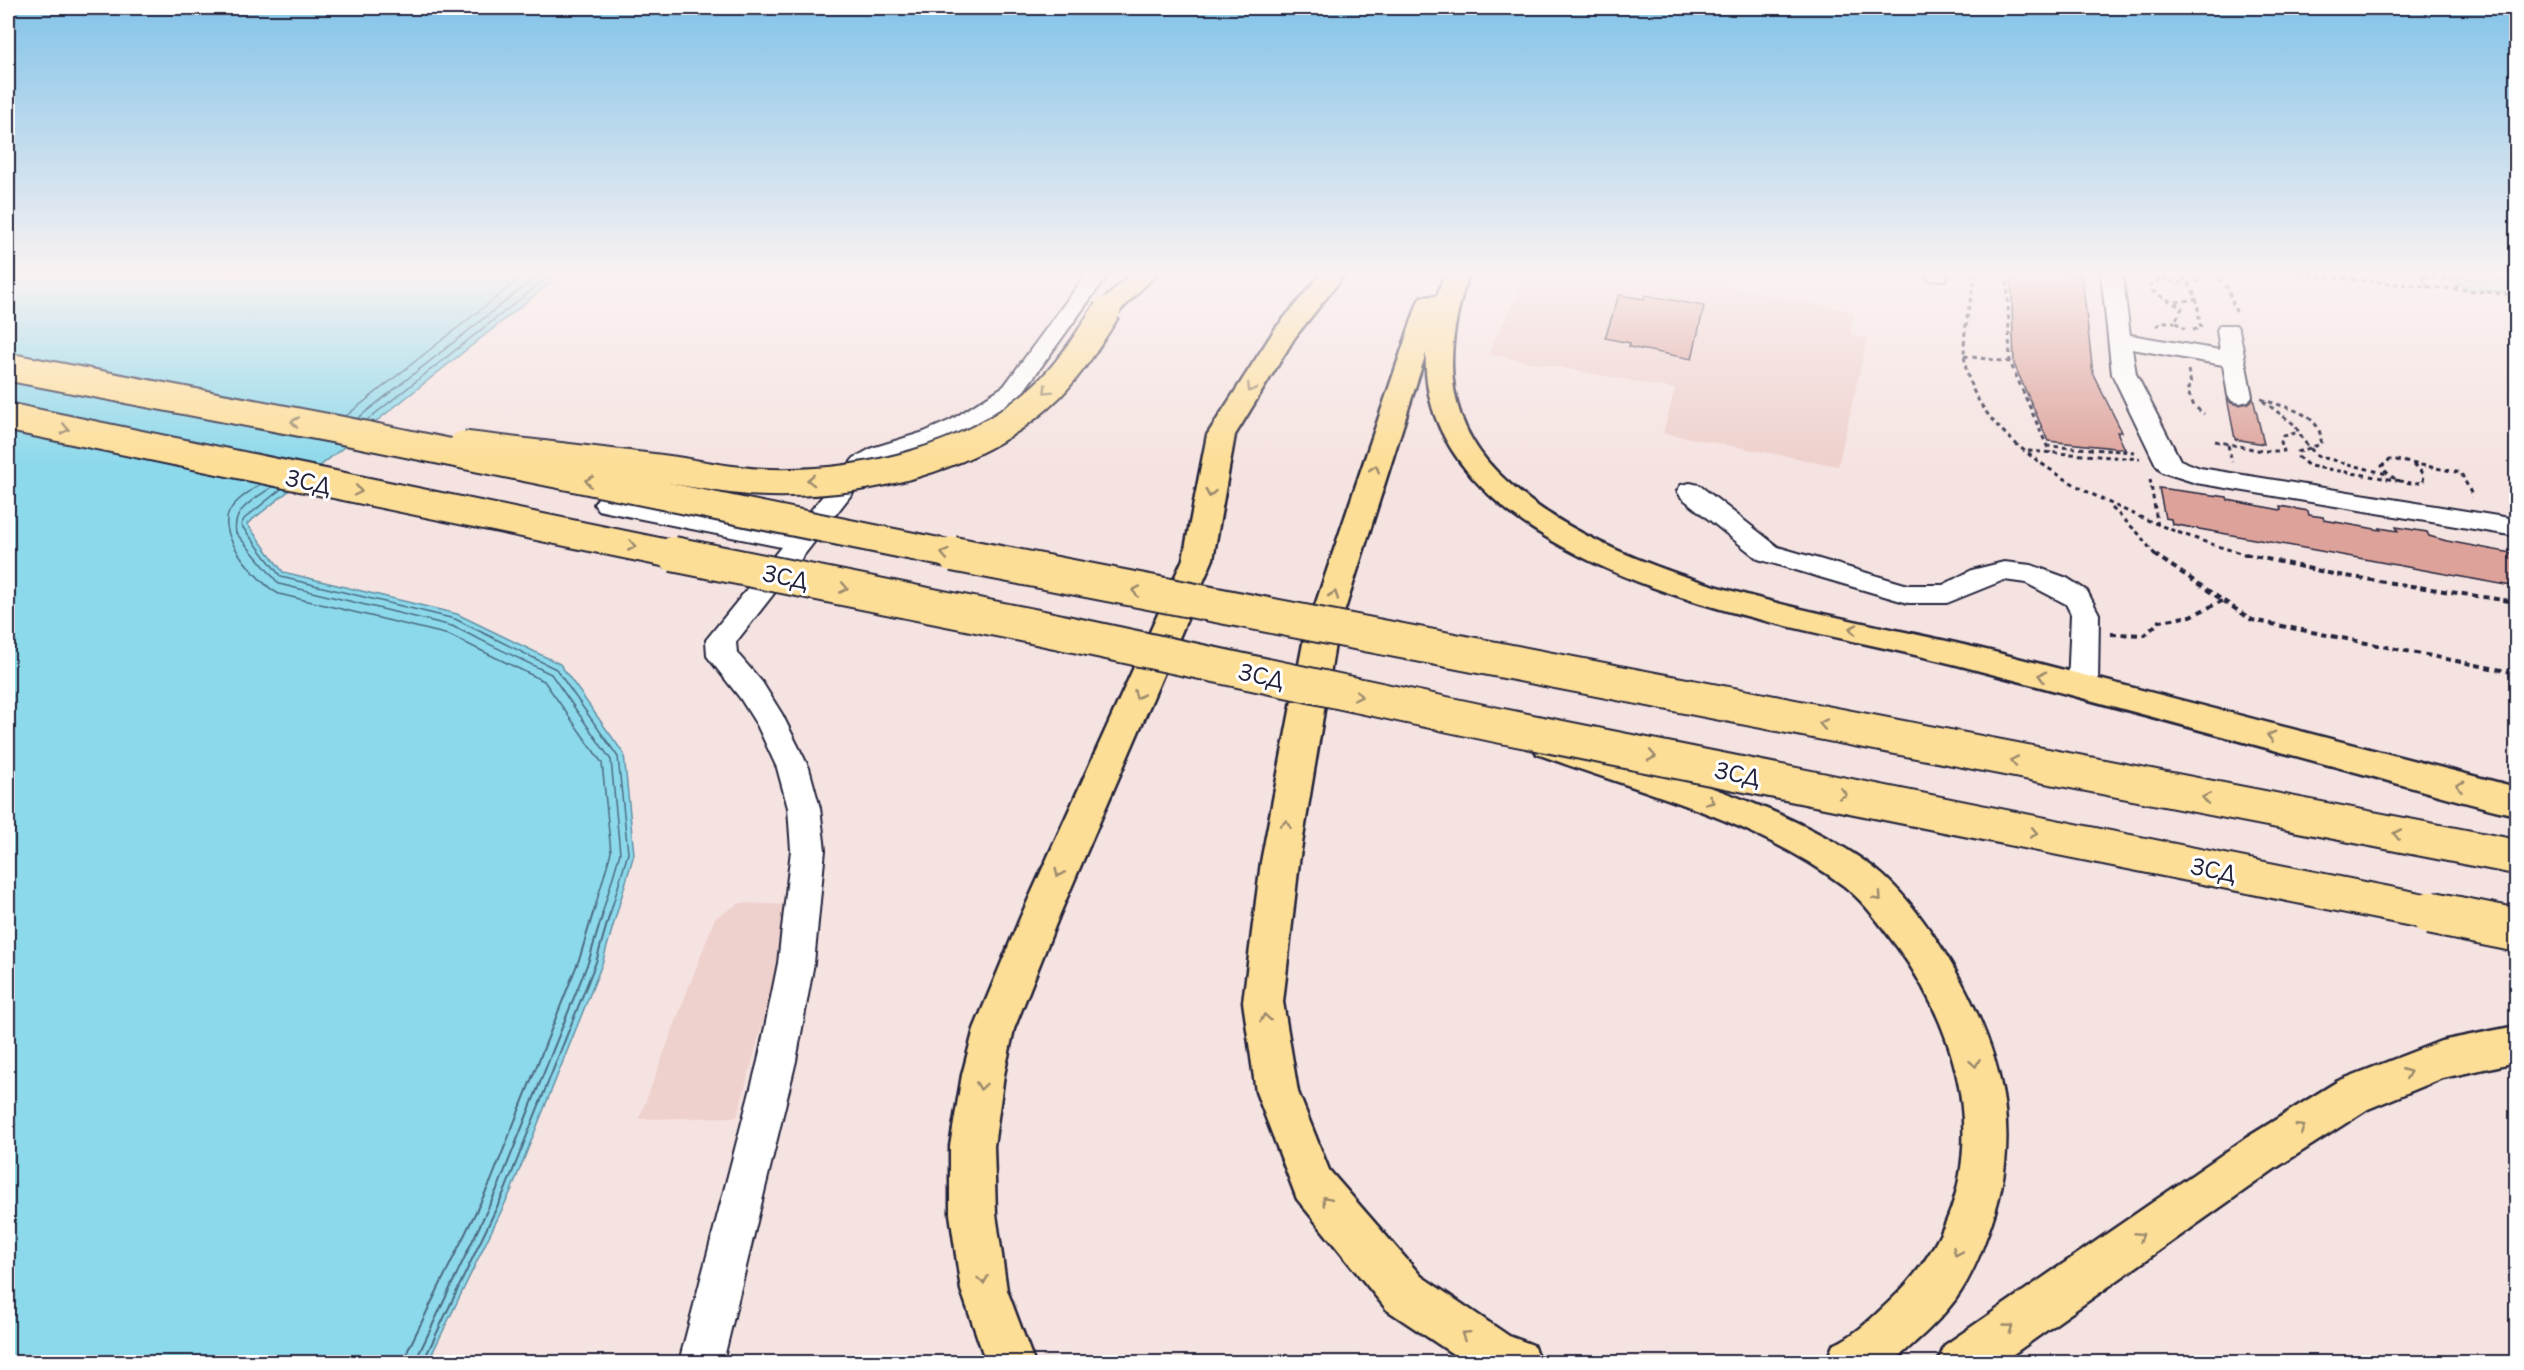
<svg xmlns="http://www.w3.org/2000/svg" width="2524" height="1370" viewBox="0 0 2524 1370" font-family="'Playpen Sans',sans-serif">
	<rect width="100%" height="100%" fill="#f5e3e1"/>
	<filter id="ink" filterUnits="userSpaceOnUse"><feTurbulence type="fractalNoise" baseFrequency=".0167" numOctaves="2"/><feDisplacementMap in="SourceGraphic" scale="12" xChannelSelector="R" yChannelSelector="G"/><feConvolveMatrix kernelMatrix="1 2 1 2 8 2 1 2 1" color-interpolation-filters="sRGB"/></filter>
	<g filter="url(#ink)">
		<path fill="#eed0cc" d="M1528,273H1661L1853,312L1851,335L1867,339L1838,466L1663,433L1675,389L1488,354Z
			M740,903L795,905L737,1117L639,1119L715,918Z"/>
		<path fill="#a5eebc" stroke="#64887c" stroke-width="1.5" d="M2456,278L2513,282L2516,285V293L2466,289Z"/>
		<path fill="#8cd9eb" stroke="#6290a5" stroke-width="1.5" d="M8,273H563L247,524L283,572L457,614L560,664L624,754L634,854L602,964L511,1191L428,1362H8Z"/>
		<g fill="none" stroke-linecap="round" stroke-linejoin="round">
			<path stroke="#4c6b81" stroke-width="1.5" d="M346,416L527,273
				M358,418L541,273
				M367,420L553,273
				M260,484C250,492 235,500 229,512C217,536 259,584 279,594L449,635L544,681L602,763L611,852L593,914
				M272,487C256,498 231,510 236,533L279,584L452,626L551,674L611,760L620,853L602,914
				M281,489L244,519L241,525L281,577L455,619L556,669L618,757L628,853L610,914"/>
			<path stroke="#4c6b81" stroke-width="2" d="M406,1362L408,1350L491,1181L580,957L593,913
				M415,1362L499,1185L589,960L603,913
				M423,1362L506,1188L596,962L610,913"/>
		</g>
		<path fill="#dda39b" stroke="#22223b" stroke-width="1.5" d="M2011,273H2075V275L2082,276L2093,374L2122,432H2117L2125,449L2048,441L2014,364Z
			M1619,295L1644,299L1645,295L1704,306L1692,359L1629,347L1630,343L1605,338Z
			M2227,398L2231,403L2239,405L2249,403L2253,398L2264,444L2235,439Z
			M2159,488L2227,497L2228,500L2281,510L2280,506L2308,511L2309,515L2323,517L2324,520L2381,530L2380,528L2398,531L2396,527L2427,532L2429,536L2447,541L2517,554V587L2172,524L2171,519L2165,518Z"/>
		<g fill="none" stroke-linecap="round" stroke-linejoin="round">
			<g stroke="#22223b" stroke-width="4">
				<path id="minor" d="M1087,273H1109L1020,396L969,430L942,442L890,458L872,468L736,642L737,653L762,682L782,714L809,768L820,808L825,850L814,963L796,1061L723,1362H679L758,1061L778,963L791,850L788,808L777,768L757,725L740,698L707,656L706,640L781,547L607,512L598,510L594,504L598,498L607,496L793,532L854,458L872,448L924,432L951,420L1004,386Z
					M1927,273H1947L1948,275L1945,280H1929Z
					M2101,273H2122L2130,335L2220,350L2217,330L2220,325H2236L2239,330L2252,396L2248,401L2240,403L2232,401L2228,396L2223,365L2132,349L2136,374L2180,460L2200,468L2516,519V536L2196,483L2162,472L2156,465L2112,374Z
					M1690,483L1699,485L1778,547L1908,585H1943L1972,570L2004,562L2031,565L2067,578L2087,591L2099,614L2098,686L2094,694L2083,697L2072,694L2068,686L2071,614L2066,604L2026,583L2004,580L1947,603H1908L1758,559L1681,497L1677,491L1681,485Z"/>
			</g>
			<g stroke="#22223b" stroke-width="5">
				<path id="major" d="M1132,273H1157L1116,315L1107,317L1098,315L1095,310L1098,305Z
					M1322,273H1346L1295,337L1235,435L1213,559L1059,916L1014,1029L1004,1075L994,1146L996,1214L1007,1290L1034,1362H986L961,1290L950,1214V1146L962,1075L974,1029L1021,916L1183,559L1207,435L1275,329Z
					M1445,273H1469C1445,344 1440,414 1497,472C1613,588 1848,615 2002,654C2174,698 2345,743 2516,787V815C2454,801 2392,781 2329,765C2207,732 2084,698 1961,666C1824,631 1675,613 1551,540C1482,500 1421,437 1426,353L1336,638L1299,862L1283,1002L1298,1092L1329,1170L1421,1276L1509,1336L1533,1345L1540,1362H1465L1387,1310L1297,1199L1256,1092L1243,1002L1261,862L1304,638L1418,302L1421,297L1437,296Z
					M1549,732C1581,742 1613,754 1646,765C1722,791 1803,817 1870,865C1906,891 1940,942 1961,981C2007,1067 2023,1145 1986,1238C1978,1260 1969,1281 1955,1300C1937,1324 1914,1343 1893,1362H1826L1833,1345C1855,1336 1873,1317 1890,1301C1996,1202 1977,1058 1898,948C1882,927 1865,902 1844,886C1755,819 1640,792 1537,754L1532,745L1537,736Z
					M2516,1026V1062L2443,1078L2368,1109L2276,1168L2002,1362H1938L1945,1345L2246,1138L2338,1081L2441,1041Z"/>
			</g>
			<path stroke="#22223b" stroke-width="3" stroke-dasharray="4.5 4" stroke-linecap="butt" d="M1976,273C1970,305 1959,340 1967,373C1991,467 2167,533 2251,556
				M2007,273L2010,362L2050,453
				M2163,273L2164,276L2150,286L2152,291L2182,308L2175,322L2185,329
				M2213,273L2227,287L2236,312
				M2284,273L2516,295
				M2162,278C2175,284 2188,285 2202,280L2199,273
				M2428,288L2421,276L2451,279L2460,290
				M2176,302L2198,299
				M2156,326L2164,322H2175
				M2193,330L2201,328C2196,306 2201,298 2184,279L2185,275L2194,273L2216,276
				M1964,356L2010,362
				M2188,370L2191,384L2187,390L2194,406L2204,414
				M2261,399C2285,408 2323,412 2321,444L2298,452V457L2309,466L2401,481
				M2263,401L2295,425L2303,440L2317,456L2387,474
				M2215,441L2262,451H2284L2281,442L2284,436L2299,432
				M2228,445L2232,462
				M2046,446L2135,452
				M2028,451L2140,459
				M2413,465L2424,474L2423,482C2407,485 2391,481 2382,466L2389,460H2396L2461,473L2473,497
				M2150,479L2158,527
				M2112,508L2138,533L2156,556"/>
			<path stroke="#22223b" stroke-width="4" stroke-dasharray="6 4.5" stroke-linecap="butt" d="M2154,554L2252,620L2516,673
				M2245,554L2333,574L2516,602
				M2111,634L2145,635L2160,621L2191,616L2222,601"/>
			<use href="#minor" fill="#fff" fill-rule="evenodd"/>
			<use href="#major" fill="#fdde96" fill-rule="evenodd"/>
			<g stroke="#22223b" stroke-width="31" stroke-linecap="butt">
				<path id="major-bridge" d="M463,445C528,453 592,460 657,468C690,472 723,480 756,482C858,487 977,461 1051,387C1073,364 1090,337 1107,310"/>
			</g>
			<g stroke="#22223b" stroke-width="31" stroke-linecap="butt">
				<path id="highway-bridge-far2" d="M8,367L340,430L960,556
					M8,417L680,556"/>
			</g>
			<g stroke="#22223b" stroke-width="38" stroke-linecap="butt">
				<path id="highway-bridge-far1" d="M673,554L1042,628L1497,725L2438,914
					M953,554L2516,857"/>
			</g>
			<g stroke="#22223b" stroke-width="47" stroke-linecap="butt">
				<path id="highway-bridge" d="M2431,913L2516,930"/>
			</g>
			<use href="#major-bridge" stroke="#fdde96" stroke-width="27"/>
			<use href="#highway-bridge-far2" stroke="#fdde96" stroke-width="27"/>
			<use href="#highway-bridge-far1" stroke="#fdde96" stroke-width="34"/>
			<use href="#highway-bridge" stroke="#fdde96" stroke-width="43"/>
		</g>
		<defs><path id="oneway-chevron" d="M-2-3.5L2.5 0L-2 3.5" fill="none" stroke-width="1.6" stroke-linecap="round" stroke-linejoin="round" transform="scale(1.5)"/></defs>
		<g stroke="#9a896d">
			<use href="#oneway-chevron" transform="translate(1251 388) rotate(122)"/>
			<use href="#oneway-chevron" transform="translate(1047 390) rotate(135)"/>
			<use href="#oneway-chevron" transform="translate(295 422) rotate(-170)"/>
			<use href="#oneway-chevron" transform="translate(65 429) rotate(12)"/>
			<use href="#oneway-chevron" transform="translate(1375 469) rotate(-73)"/>
			<use href="#oneway-chevron" transform="translate(811 480) rotate(178)"/>
			<use href="#oneway-chevron" transform="translate(589 481) rotate(-168)"/>
			<use href="#oneway-chevron" transform="translate(358 491) rotate(12)"/>
			<use href="#oneway-chevron" transform="translate(1210 493) rotate(100)"/>
			<use href="#oneway-chevron" transform="translate(632 546) rotate(11)"/>
			<use href="#oneway-chevron" transform="translate(945 554) rotate(-169)"/>
			<use href="#oneway-chevron" transform="translate(844 588) rotate(11)"/>
			<use href="#oneway-chevron" transform="translate(1136 591) rotate(-169)"/>
			<use href="#oneway-chevron" transform="translate(1334 595) rotate(-71)"/>
			<use href="#oneway-chevron" transform="translate(1853 629) rotate(-167)"/>
			<use href="#oneway-chevron" transform="translate(2042 676) rotate(-166)"/>
			<use href="#oneway-chevron" transform="translate(1138 695) rotate(114)"/>
			<use href="#oneway-chevron" transform="translate(1358 696) rotate(12)"/>
			<use href="#oneway-chevron" transform="translate(1823 724) rotate(-169)"/>
			<use href="#oneway-chevron" transform="translate(2271 736) rotate(-165)"/>
			<use href="#oneway-chevron" transform="translate(1652 756) rotate(11)"/>
			<use href="#oneway-chevron" transform="translate(2014 761) rotate(-169)"/>
			<use href="#oneway-chevron" transform="translate(2460 786) rotate(-165)"/>
			<use href="#oneway-chevron" transform="translate(1843 794) rotate(11)"/>
			<use href="#oneway-chevron" transform="translate(2206 798) rotate(-169)"/>
			<use href="#oneway-chevron" transform="translate(1710 801) rotate(23)"/>
			<use href="#oneway-chevron" transform="translate(1286 824) rotate(-80)"/>
			<use href="#oneway-chevron" transform="translate(2034 833) rotate(11)"/>
			<use href="#oneway-chevron" transform="translate(2397 834) rotate(-169)"/>
			<use href="#oneway-chevron" transform="translate(1059 873) rotate(114)"/>
			<use href="#oneway-chevron" transform="translate(1878 897) rotate(47)"/>
			<use href="#oneway-chevron" transform="translate(1265 1018) rotate(-99)"/>
			<use href="#oneway-chevron" transform="translate(1975 1063) rotate(80)"/>
			<use href="#oneway-chevron" transform="translate(2407 1073) rotate(-22)"/>
			<use href="#oneway-chevron" transform="translate(981 1086) rotate(98)"/>
			<use href="#oneway-chevron" transform="translate(2301 1128) rotate(-32)"/>
			<use href="#oneway-chevron" transform="translate(1326 1200) rotate(-130)"/>
			<use href="#oneway-chevron" transform="translate(2140 1236) rotate(-34)"/>
			<use href="#oneway-chevron" transform="translate(1957 1252) rotate(114)"/>
			<use href="#oneway-chevron" transform="translate(983 1280) rotate(82)"/>
			<use href="#oneway-chevron" transform="translate(2009 1328) rotate(-36)"/>
			<use href="#oneway-chevron" transform="translate(1465 1335) rotate(-148)"/>
		</g>
	</g>
	<linearGradient id="sky" x2="0" y2="1"><stop stop-color="#83c3e9"/><stop offset="0.59" stop-color="#faf2f2"/><stop offset="1" stop-color="#faf2f2" stop-opacity="0"/></linearGradient>
	<rect width="2524" height="464" fill="url(#sky)"/>
	<g text-anchor="middle" dominant-baseline="central" stroke-width="6" stroke-linejoin="round" paint-order="stroke">
		<g font-size="21" fill="#22223b" stroke="#fff">
			<text transform="translate(309 481) rotate(12)">ЗСД</text>
			<text transform="translate(786 576) rotate(11)">ЗСД</text>
			<text transform="translate(1262 675) rotate(12)">ЗСД</text>
			<text transform="translate(1738 773) rotate(11)">ЗСД</text>
			<text transform="translate(2214 869) rotate(11)">ЗСД</text>
		</g>
	</g>
	<rect width="2524" height="1370" fill="none" stroke="#fff" stroke-width="30"/>
	<rect x="15" y="15" width="2494" height="1340" fill="none" stroke="#22223b" stroke-width="2" filter="url(#ink)"/>
</svg>
